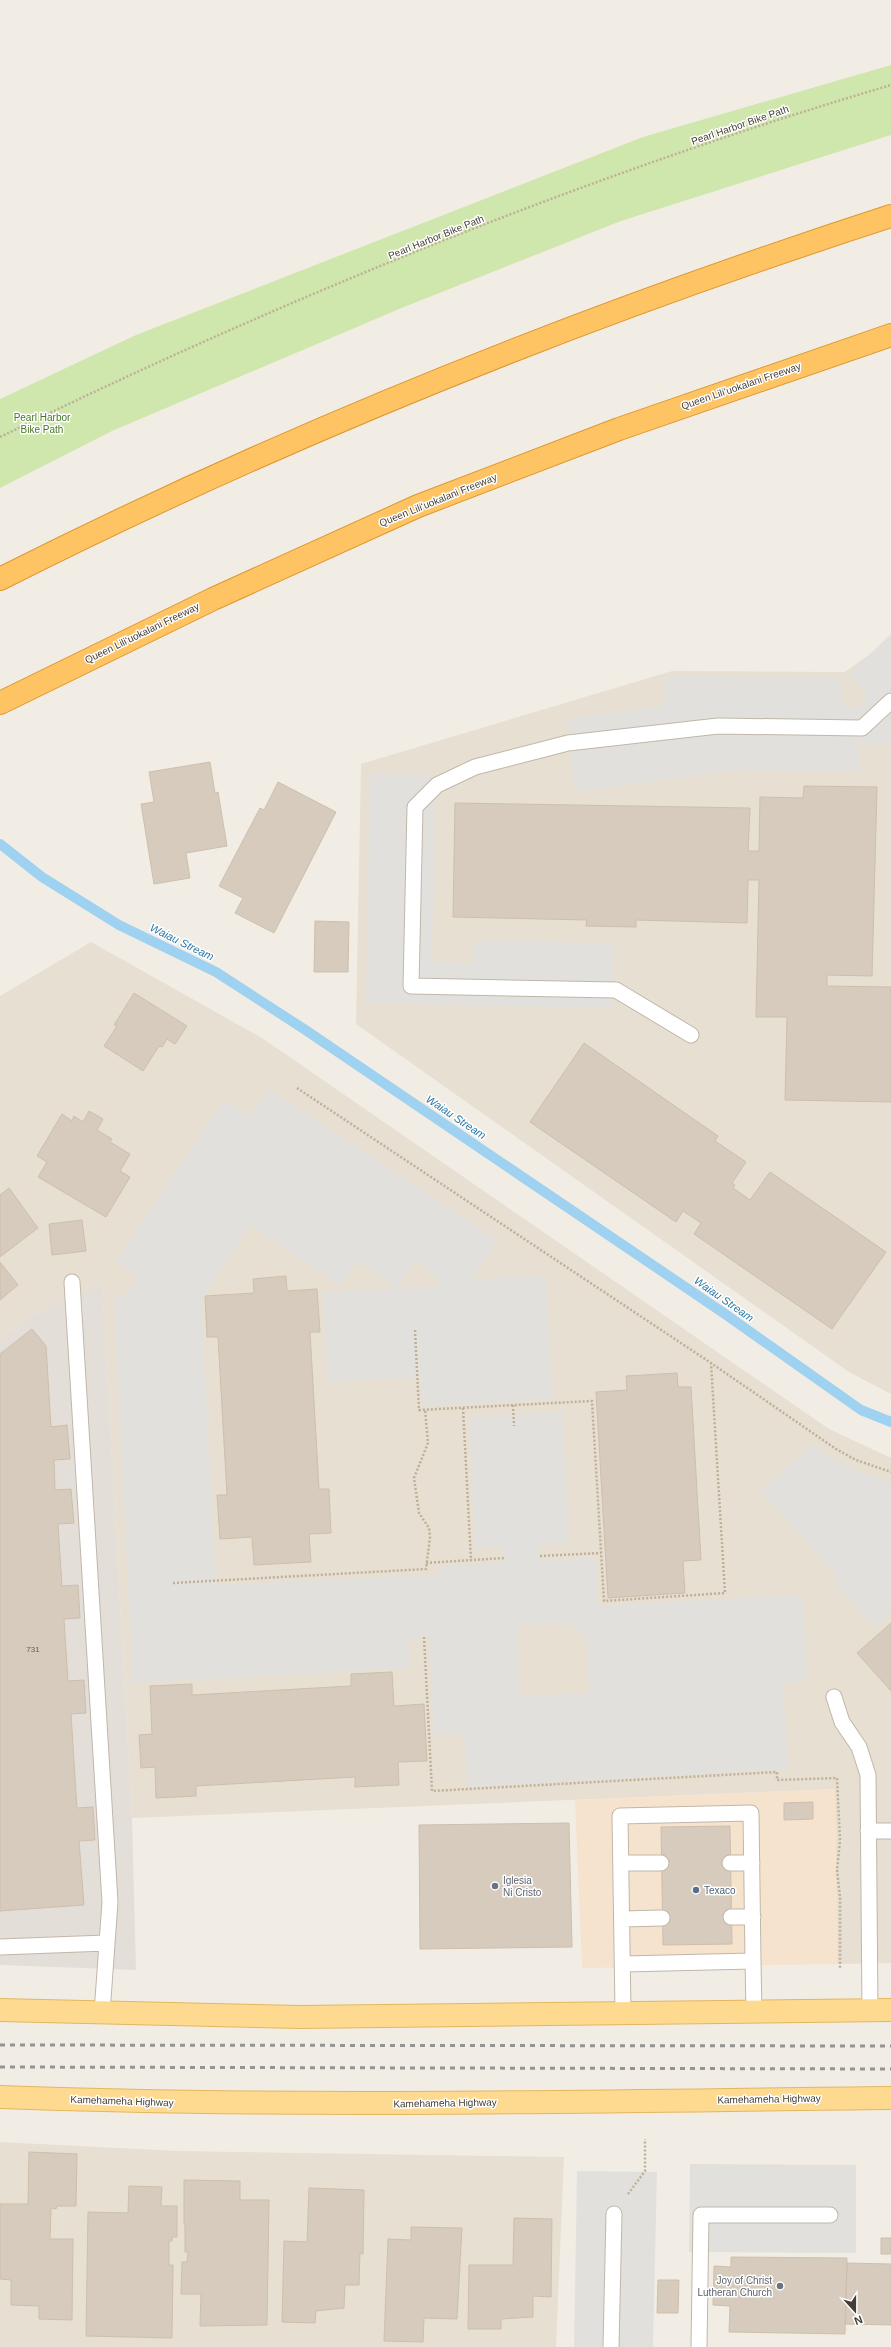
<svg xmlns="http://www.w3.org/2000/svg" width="891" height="2347" viewBox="0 0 891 2347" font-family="Helvetica,sans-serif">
	<rect width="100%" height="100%" fill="#f2ede4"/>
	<path fill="#e6dfd2" d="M891,639V1394L849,1372L356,1024L361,764L672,671L845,672Z
		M91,942L262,1038L829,1429L891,1458V1963L837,1964L835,1789L132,1818L102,1283L30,1316L0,1342V996Z
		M0,2142L177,2151L564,2157L556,2347H0Z"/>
	<path fill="#f5e3ce" d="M835,1789L837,1964L582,1968L575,1800Z"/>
	<path fill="#e4ded9" d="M102,1282L132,1818L136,1970L0,1965V1342L30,1316Z"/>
	<path fill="#cfe7ac" d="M891,65V135L621,221L404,307L112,431L0,488V399L136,335L643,137Z"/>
	<path fill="#e2e0dc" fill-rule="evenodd" d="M891,634V746L860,744L859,772L737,770L575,792L566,719L664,706L665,676L842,678V702L848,707L857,708L865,700L867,693L849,674Z
		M370,774L435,775L432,962L474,963V941L613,943L612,1008L366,1003Z
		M269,1089L497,1240L473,1279L546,1276L552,1399L422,1406L421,1377L328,1382L323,1292L437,1286V1276L415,1261L397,1288L357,1261L341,1286L250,1225L201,1298L216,1585L439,1574L440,1566L504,1563L503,1547L475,1548L469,1418L562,1412L569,1543L539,1544L540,1560L596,1557L598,1606L803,1595L807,1681L783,1683L788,1769L467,1787L464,1734L434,1736L429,1636L409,1638L410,1668L133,1683L114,1297L125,1296L138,1276L116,1261L224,1100L251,1117ZM562,1623L575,1627L583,1635L587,1645L589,1693L520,1696L517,1626Z
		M812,1445L834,1460L855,1470L891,1482V1613L875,1628L834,1582L839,1578L761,1491Z
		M690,2164L856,2165V2253L689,2252Z
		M577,2171L657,2172L653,2347H574Z"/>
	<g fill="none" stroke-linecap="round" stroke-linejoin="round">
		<path stroke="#9fd2f0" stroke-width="10" d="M0,844L42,877L119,925L216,972L304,1029L725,1314L861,1410L891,1422"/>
	</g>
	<path fill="#d6cbbc" stroke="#cebfac" d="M210,762L215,793L218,792L227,846L186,853L190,878L154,884L141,804L154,802L149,772Z
		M278,782L336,812L274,933L235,913L243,898L219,886L260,808L264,810Z
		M804,786L877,787L872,976L827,975V986L891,987V1102L785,1100L787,1017H756L759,880H748L747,923L636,920V927L586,926L587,920L453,917L455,803L750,808L748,851H759L760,797L803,798Z
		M315,921L349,922L348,972H314Z
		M134,993L187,1026L175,1044L167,1039L162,1047L159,1046L143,1071L104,1046L117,1026L114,1025Z
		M584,1043L718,1136L715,1141L746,1162L732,1183L735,1185L733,1188L750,1200L770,1172L886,1252L832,1329L694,1234L701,1223L683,1211L676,1222L530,1122Z
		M89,1111L103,1119L97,1130L112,1139L110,1142L130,1154L120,1171L130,1177L106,1217L38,1177L47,1162L37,1156L62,1114L72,1121L74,1116L83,1122Z
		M9,1188L38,1228L0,1257V1195Z
		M82,1220L86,1251L52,1255L49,1224Z
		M0,1262L18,1285L0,1300Z
		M286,1276L287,1291L317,1289L320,1332H310L319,1489H329L331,1533L309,1534L311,1562L254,1565L252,1537L220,1539L217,1495H227L218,1337H207L205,1296L254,1293L253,1279Z
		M32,1329L46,1346L51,1427L67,1425L70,1459L54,1460L55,1490L71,1489L74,1523L58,1524L62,1586L78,1585L80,1618L64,1619L68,1681L84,1680L86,1713L71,1714L77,1808L93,1807L95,1840L79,1841L84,1905L0,1911V1354Z
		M677,1373L678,1387H691L701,1560L683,1561L685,1593L608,1598L596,1392L627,1390L626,1376Z
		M891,1623V1691L857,1653Z
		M392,1672L394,1706L424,1704L427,1761L398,1762L399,1785L355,1787V1777L196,1786V1796L156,1798L155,1767L141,1768L139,1735L152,1734L150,1686L192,1684V1695L351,1686V1674Z
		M813,1802V1819L784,1820V1803Z
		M569,1823L572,1947L420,1949L419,1825Z
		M730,1826L732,1944L663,1945L661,1827Z
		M29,2152L77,2154L76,2206H57L56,2209L51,2208L50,2239H73L72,2320L39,2319V2306L11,2305V2280L0,2279V2204H28Z
		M184,2180L240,2181V2200H269L267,2325L200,2326L201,2294H181L182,2262H187L188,2252H185V2225L184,2224Z
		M129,2186L162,2187L161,2206H177V2237H172V2241H169V2265H173L172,2338L86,2336L88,2212L128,2213Z
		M309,2188L364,2190L363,2254L360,2253L359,2285H345L344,2308L316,2311L315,2323L282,2322L284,2241L307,2242Z
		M514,2218L552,2219L551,2297L533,2296V2317L501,2319V2329H468L469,2265H513Z
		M411,2227L462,2228L457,2319L424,2318L423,2342L384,2341L388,2239L411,2240Z
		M881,2238H891V2254H881Z
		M731,2257L847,2258L845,2334L729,2332L730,2306L713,2305L714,2266L731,2267Z
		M847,2263L891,2264V2325L845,2324Z
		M658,2280H679L678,2313H657Z"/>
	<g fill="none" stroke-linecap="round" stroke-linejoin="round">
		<g stroke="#c0b7a9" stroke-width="17">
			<path id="service" d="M691,1035L616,990L411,986L415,807L437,785L475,767L568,743L718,726L862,728L891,701
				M72,1282L110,1902L102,2013
				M834,1697L842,1722L859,1747L868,1775L870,2011
				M868,1831H891
				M621,1863H661
				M730,1863H752
				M731,1917H753
				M622,1919L662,1918
				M0,1947L106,1943
				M753,1961L754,2012
				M623,1964L753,1961L751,1813L620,1816L623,2013
				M611,2347L614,2214
				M699,2347L701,2215H830"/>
		</g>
		<g stroke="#e3b660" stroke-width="24">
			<path id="primary" d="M0,2010L300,2017L891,2010
				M0,2097C297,2108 594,2101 891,2098"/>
		</g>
		<g stroke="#dd9732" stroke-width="24">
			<path id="motorway" d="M0,579C287,434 585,315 891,216
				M0,703L213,599L418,506L619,429L891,335"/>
		</g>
		<path stroke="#bfaf97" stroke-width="2.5" stroke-dasharray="2 2" stroke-linecap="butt" d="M0,437C285,298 586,175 891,85
			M297,1088L711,1363L836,1449L856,1460L891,1472
			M415,1330L419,1410L592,1401L604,1601L725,1593L711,1363
			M513,1405L514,1426
			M463,1408L471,1560
			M540,1556L601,1553
			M426,1563L504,1558
			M173,1583L426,1569L430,1537L429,1528L419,1513L414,1478L428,1443L425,1410
			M424,1637L432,1791L777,1772V1780L837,1778L840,1841L837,1870L840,1897V1968
			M628,2194L645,2171V2139"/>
		<use href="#service" stroke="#fff" stroke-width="15"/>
		<use href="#primary" stroke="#feda90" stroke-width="22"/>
		<use href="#motorway" stroke="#fec362" stroke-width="22"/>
		<path stroke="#949494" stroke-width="3" stroke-dasharray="5 5" stroke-linecap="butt" d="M0,2045L891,2046
			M0,2067L891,2069"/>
	</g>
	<g fill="#6b7280" stroke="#fff" stroke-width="1.5">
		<circle cx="495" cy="1886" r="4"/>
		<circle cx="780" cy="2286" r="4"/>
	</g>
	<circle fill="#5c6f8a" stroke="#fff" stroke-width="1.5" cx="696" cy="1890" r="4"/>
	<g text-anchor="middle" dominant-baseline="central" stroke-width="3" stroke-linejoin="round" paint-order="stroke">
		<g font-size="8" fill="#686056">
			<text x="33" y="1649">731</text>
		</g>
		<g font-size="10" fill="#443d34" stroke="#fff">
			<text transform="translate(740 125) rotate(-19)">Pearl Harbor Bike Path</text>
			<text transform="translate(436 237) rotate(-22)">Pearl Harbor Bike Path</text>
			<text transform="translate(741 386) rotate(-19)">Queen Liliʻuokalani Freeway</text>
			<text transform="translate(438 500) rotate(-22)">Queen Liliʻuokalani Freeway</text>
			<text transform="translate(142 633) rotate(-26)">Queen Liliʻuokalani Freeway</text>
			<text transform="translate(769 2099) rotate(-1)">Kamehameha Highway</text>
			<text transform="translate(122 2101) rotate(2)">Kamehameha Highway</text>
			<text transform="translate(445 2103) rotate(-1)">Kamehameha Highway</text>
		</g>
		<g font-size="10" fill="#487527" stroke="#fff">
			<text x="42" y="417">Pearl Harbor<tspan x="42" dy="12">Bike Path</tspan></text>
		</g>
		<g font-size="10" fill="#5b616d" stroke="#fff" text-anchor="start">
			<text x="503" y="1880">Iglesia<tspan x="503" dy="12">Ni Cristo</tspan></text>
			<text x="772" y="2280" text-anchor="end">Joy of Christ<tspan x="772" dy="12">Lutheran Church</tspan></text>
		</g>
		<g font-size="10" fill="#4e5e75" stroke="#fff" text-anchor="start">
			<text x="704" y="1890">Texaco</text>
		</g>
		<g font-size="11" font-style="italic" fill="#2c79a7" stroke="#fff">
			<text transform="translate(182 942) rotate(26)">Waiau Stream</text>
			<text transform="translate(456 1117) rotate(34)">Waiau Stream</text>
			<text transform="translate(724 1299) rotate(35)">Waiau Stream</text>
		</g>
	</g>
	<g transform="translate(855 2311) rotate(159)" stroke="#ffffff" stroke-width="3" paint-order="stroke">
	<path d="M0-3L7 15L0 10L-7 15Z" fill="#443d34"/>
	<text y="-6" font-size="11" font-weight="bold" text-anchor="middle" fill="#443d34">N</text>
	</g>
</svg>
